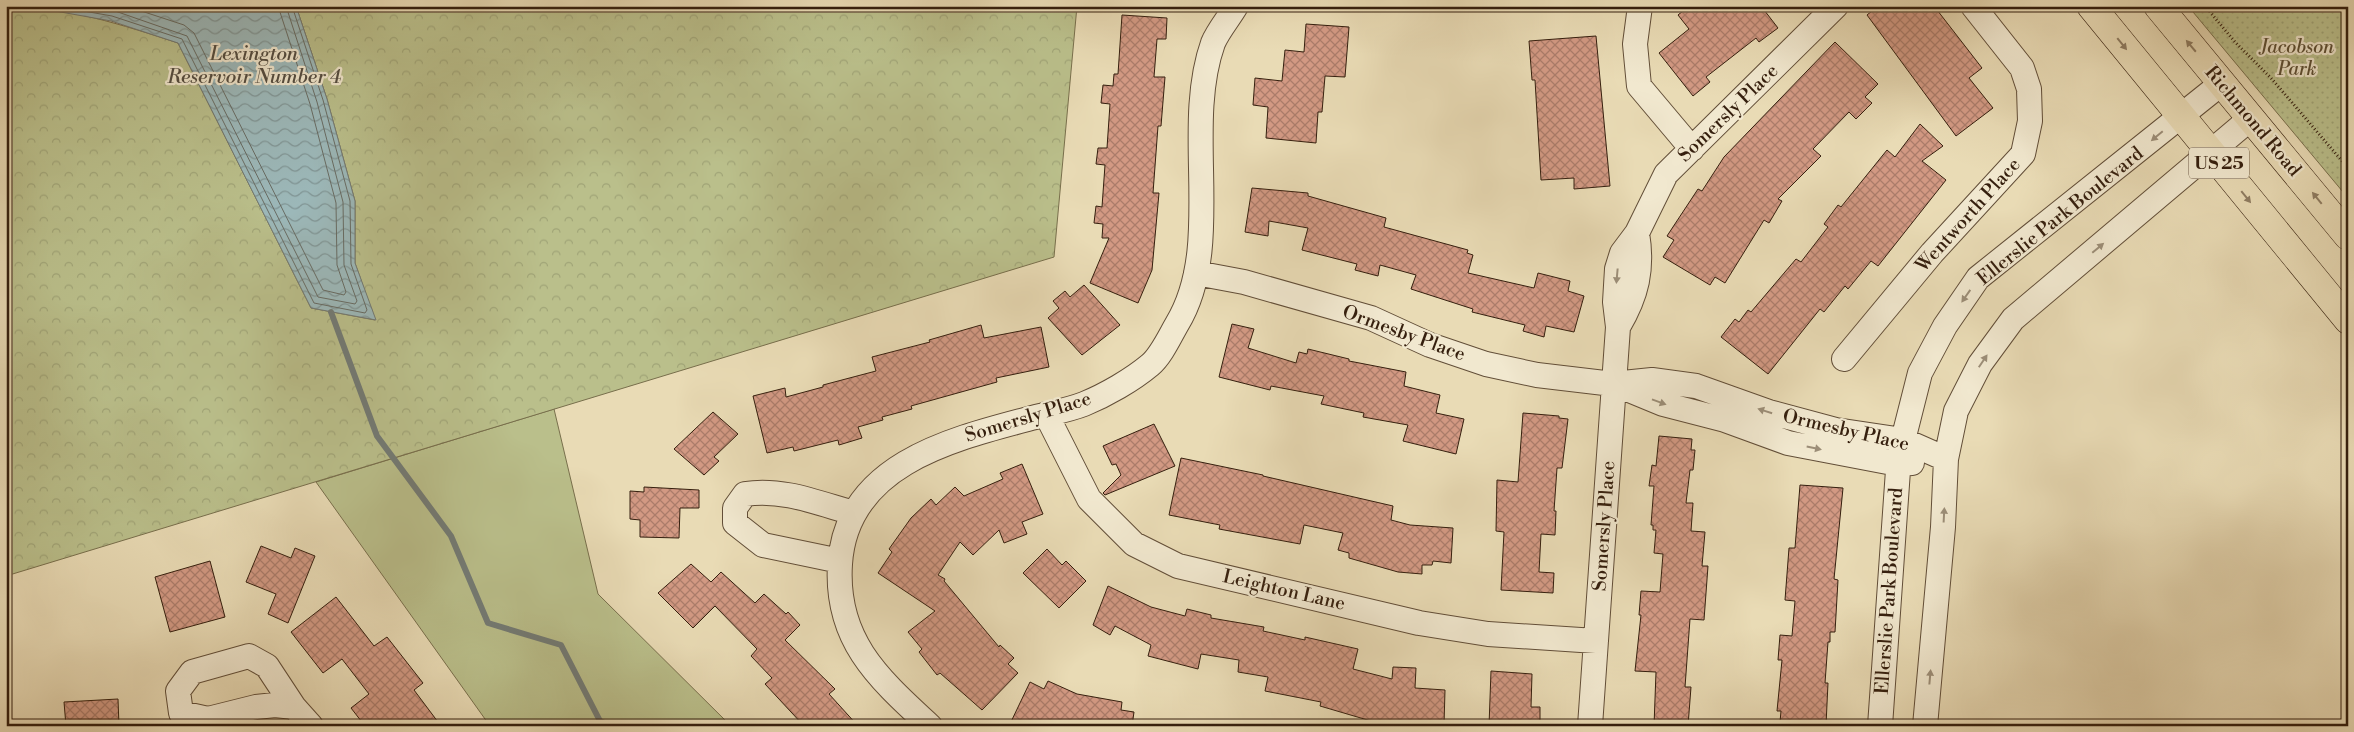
<svg xmlns="http://www.w3.org/2000/svg" width="2354" height="732" viewBox="0 0 2354 732" font-family="'Libre Bodoni',serif">
	<defs>
		<pattern id="forest-crowns" width="20" height="18" patternUnits="userSpaceOnUse" patternTransform="scale(1.25)"><rect width="20" height="18" fill="#babf8b"/><path d="M2 6a3 3 0 1 1 6 0M12 15a3 3 0 1 1 6 0" fill="none" stroke="#a0a477"/></pattern>
		<pattern id="park-dots" width="8" height="8" patternUnits="userSpaceOnUse" patternTransform="scale(1.25)"><rect width="8" height="8" fill="#babf8b"/><path d="M2 2h.1M6 6h.1" fill="none" stroke="#a0a477" stroke-width="1.8" stroke-linecap="round"/></pattern>
		<pattern id="water-waves" width="16" height="10" patternUnits="userSpaceOnUse" patternTransform="scale(1.25)"><rect width="16" height="10" fill="#9cb8b9"/><path d="M0 5q4-4 8 0t8 0" fill="none" stroke="#809595"/></pattern>
		<pattern id="building-cross-hatch" width="8" height="8" patternUnits="userSpaceOnUse" patternTransform="scale(1.25)"><rect width="8" height="8" fill="#d29983"/><path d="M0 0l8 8M0 8l8-8" fill="none" stroke="#ab7c6a"/></pattern>
	</defs>
	<rect width="100%" height="100%" fill="#e9dbb5"/>
	<filter id="stains"><feTurbulence type="fractalNoise" baseFrequency=".004" numOctaves="4"/><feColorMatrix values="0 0 0 0 .2 0 0 0 0 .09 0 0 0 0 .02 0 0 0 .5 -.17"/></filter>
	<radialGradient id="worn" r=".72"><stop offset=".6" stop-color="#630" stop-opacity="0"/><stop offset="1" stop-color="#630" stop-opacity=".3"/></radialGradient>
	<path fill="#babf8b" stroke="#786f4c" d="M554,409L598,594L731,726H490L316,482Z"/>
	<path fill="url(#forest-crowns)" stroke="#786f4c" d="M6,6C65,6 123,25 178,43L311,308L375,320L355,263V201L327,99L296,6H1077L1054,257L6,576Z"/>
	<path fill="url(#park-dots)" stroke="#786f4c" d="M2189,6H2348V198L2188,6Z"/>
	<path fill="url(#water-waves)" stroke="#737b75" d="M27,6H296L327,99L355,201V263L376,320L311,308L178,43L111,21Z"/>
	<g fill="none" stroke-linecap="round" stroke-linejoin="round">
		<path stroke="#686c64" stroke-width="1" d="M55,6L112,16L182,39L314,303L365,313L367,310L351,264L350,201L323,100L292,6
			M91,6L115,11L187,36L318,297L355,304L357,301L344,265L343,202L317,102L286,6
			M126,6L184,25L194,33L323,290L344,295L346,292L337,265L336,203L310,104L278,6"/>
		<path stroke="#737b75" stroke-width="6" d="M331,312L377,436L451,536L488,623L561,645L600,721L611,726"/>
	</g>
	<path fill="url(#building-cross-hatch)" stroke="#351f0e" d="M1689,6H1761L1778,28L1759,42L1756,38L1706,77L1710,82L1693,96L1659,53L1689,29L1678,15Z
		M1878,6H1934L1982,68L1969,78L1993,108L1956,136L1867,15Z
		M1122,15L1167,18L1166,39H1157L1154,77H1165L1161,126H1158L1153,193H1159L1152,270L1138,303L1090,283L1109,238H1102L1103,224L1094,223L1096,206L1102,207L1105,165L1096,164L1098,148H1107L1110,104L1101,103L1103,85L1113,86L1114,74H1118Z
		M1306,24L1349,27L1345,77L1325,76L1322,112H1318L1316,143L1266,138L1268,107L1253,105L1255,78L1282,81L1285,50L1304,52Z
		M1596,36L1610,186L1574,189V178L1541,180L1535,80H1532L1529,41Z
		M1835,42L1878,84L1865,97L1872,103L1856,119L1849,112L1813,149L1821,156L1778,199L1782,201L1769,223L1764,220L1725,283L1715,277L1710,285L1663,257L1674,240L1667,236L1698,189L1702,191L1724,157Z
		M1920,124L1943,146L1922,161L1946,180L1878,266L1871,261L1848,289L1845,286L1824,312L1820,309L1768,374L1721,337L1735,319L1739,322L1748,310L1751,312L1796,259L1801,262L1828,227L1824,224L1838,205L1841,207L1887,150L1895,157Z
		M1252,188L1308,193V196L1386,218L1384,227L1468,250L1467,253L1473,255L1468,273L1534,288L1538,273L1570,281L1568,291L1584,296L1574,332L1546,326L1544,337L1523,331L1525,325L1472,312L1473,309L1411,289L1416,275L1380,265L1378,276L1355,270L1357,264L1302,250L1308,228L1269,221L1268,236L1245,232Z
		M1084,285L1120,325L1082,355L1048,318L1059,308L1053,301L1065,291L1070,297Z
		M1232,324L1254,329L1248,348L1296,363L1299,352L1307,354L1308,349L1349,359V361L1406,372L1404,386L1440,395L1436,413L1464,419L1456,454L1403,441L1408,425L1363,417L1364,413L1321,404L1324,396L1271,386L1270,390L1219,377Z
		M981,325L984,338L1041,327L1049,367L996,378L997,382L911,406L912,409L882,417L883,420L858,427L862,438L839,445L838,440L794,451L793,447L767,453L753,396L785,388L786,397L823,387V385L876,371L872,357L930,342L929,340Z
		M713,412L738,434L714,457L719,461L704,475L674,449Z
		M1523,413L1559,416V418L1568,419L1562,468H1557L1554,511H1556L1555,535L1541,534L1539,572L1554,573L1553,593L1501,590L1504,532L1496,531L1497,480L1518,482Z
		M1154,424L1175,466L1105,495L1103,493L1121,475L1116,464L1112,465L1103,446Z
		M1659,436L1692,439L1691,450H1695L1693,470H1690L1686,503H1693L1691,531L1705,532L1702,566H1708L1704,620L1690,619L1685,687H1691L1688,726H1654L1656,672L1635,671L1641,615H1639L1641,591L1660,592L1663,554L1654,553L1656,530H1653V525H1651L1654,486H1649L1652,465L1656,466Z
		M1181,458L1263,475V476L1393,506L1391,520L1410,525L1453,528L1451,563L1433,561L1432,565H1422V574L1398,572L1349,558V553L1338,550L1343,533L1304,525L1300,544L1219,529L1220,525L1169,515Z
		M1022,464L1043,514L1022,522L1027,534L1004,543L999,530L973,555L960,542L938,575L945,579L944,581L999,647L1000,645L1014,658L1008,664L1018,673L982,710L940,673L937,675L919,652L922,649L908,632L935,611L878,573L892,552L889,549L911,518L931,499L936,505L955,487L964,496L1003,479L1000,473Z
		M1800,485L1843,488L1834,579L1838,580L1835,632H1830V642H1828L1825,683H1828L1826,725L1780,722L1781,711H1777L1782,660H1778L1780,635L1792,636L1795,601L1785,600L1789,548H1795Z
		M644,487L699,490V508H680L679,538L640,537V520L630,519V491L644,492Z
		M261,546L291,558L295,548L315,556L288,623L268,614L276,594L246,582Z
		M1047,549L1062,565L1066,561L1086,581L1059,608L1023,573Z
		M210,561L225,617L170,632L155,577Z
		M691,564L711,582L721,572L755,603L764,594L786,614L788,612L800,625L785,640L835,689L829,694L858,726H804L765,684L772,678L751,656L757,649L715,606L693,628L658,593Z
		M1108,586L1151,607L1185,616L1187,609L1211,615V618L1264,627L1263,631L1305,640V637L1358,649L1353,669L1392,679L1393,667L1416,668L1415,688L1445,690L1444,725L1371,721L1320,706L1321,702L1265,691L1268,677L1238,672L1239,660L1201,654L1198,669L1148,656L1151,645L1115,626L1110,635L1093,625Z
		M336,597L374,646L387,637L423,683L414,690L441,726H365L351,708L369,694L342,659L323,673L291,632Z
		M1491,671L1532,674L1531,707H1540V726H1489Z
		M1048,681L1077,694L1122,702L1121,710L1134,712L1132,726H1009L1030,682L1044,689Z
		M118,699L119,726H66L64,702Z"/>
	<g fill="none" stroke-linecap="round" stroke-linejoin="round">
		<g stroke="#624e38" stroke-width="26">
			<path id="street" d="M1640,6L1635,44L1639,86L1692,149
				M1196,273L1244,282L1371,318L1430,345L1486,364L1537,375L1613,384L1652,380L1696,386L1769,412L1836,430L1903,440L1946,459
				M1618,327C1637,295 1643,269 1637,233
				M1844,359L1932,253L2023,154L2030,121L2029,89L2022,68L1973,6
				M1617,385L1663,404L1725,420L1788,443L1898,464L1912,463
				M1046,414L1089,499L1134,544L1178,566L1419,623L1488,634L1596,641
				M840,561L763,545L735,523V508L745,494C782,488 818,503 853,513
				M294,707L275,705L256,707L208,719L181,713L178,691L192,672L249,656L267,666L294,707L311,726
				M930,726C878,678 835,640 840,564C846,466 948,440 1028,419C1046,414 1066,411 1084,404C1106,395 1132,380 1150,365C1161,356 1170,336 1177,324C1225,245 1182,130 1213,43C1218,31 1229,18 1236,6
				M1590,726L1618,327L1615,302L1617,269L1622,253L1637,233L1666,174L1836,6
				M1880,726L1899,456L1920,373L1945,326L1978,278L2222,83
				M1925,726L1943,527L1946,459L1956,411L1980,364L2013,319L2251,118"/>
		</g>
		<g stroke="#351f0e" stroke-width="29">
			<path id="highway" d="M2091,6L2348,320
				M2158,6L2348,236"/>
		</g>
		<path stroke="#351f0e" stroke-width="3" stroke-dasharray="1 2.5" stroke-linecap="butt" d="M2205,6L2235,42L2271,78L2348,168"/>
		<use href="#street" stroke="#f1e8cf" stroke-width="24"/>
		<use href="#highway" stroke="#e9dbb5" stroke-width="28"/>
	</g>
	<defs><path id="oneway-solid" d="M-6-.8H1V-3.2L6.5 0L1 3.2V.8H-6Z" transform="scale(1.25)"/></defs>
	<g fill="#8f7d62">
		<use href="#oneway-solid" transform="translate(2122 44) rotate(51)"/>
		<use href="#oneway-solid" transform="translate(2191 46) rotate(-130)"/>
		<use href="#oneway-solid" transform="translate(2246 197) rotate(51)"/>
		<use href="#oneway-solid" transform="translate(2317 198) rotate(-129)"/>
	</g>
	<g fill="#9c8e78">
		<use href="#oneway-solid" transform="translate(2157 136) rotate(140)"/>
		<use href="#oneway-solid" transform="translate(2098 248) rotate(-40)"/>
		<use href="#oneway-solid" transform="translate(1617 276) rotate(95)"/>
		<use href="#oneway-solid" transform="translate(1966 296) rotate(125)"/>
		<use href="#oneway-solid" transform="translate(1983 361) rotate(-56)"/>
		<use href="#oneway-solid" transform="translate(1659 402) rotate(20)"/>
		<use href="#oneway-solid" transform="translate(1765 411) rotate(-162)"/>
		<use href="#oneway-solid" transform="translate(1814 448) rotate(12)"/>
		<use href="#oneway-solid" transform="translate(1944 515) rotate(-87)"/>
		<use href="#oneway-solid" transform="translate(1930 677) rotate(-85)"/>
	</g>
	<g text-anchor="middle" dominant-baseline="central" stroke-width="4.5" stroke-linejoin="round" paint-order="stroke">
		<rect fill="#f1e8cf" stroke="#6d5b48" stroke-width="1" x="2189" y="147.5" width="60" height="31" rx="4"/>
		<g font-size="18" font-weight="bold" fill="#351f0e">
			<text x="2219" y="163">US 25</text>
		</g>
		<g font-size="19" font-style="italic" fill="#5d4f34" stroke="#f1e8cf">
			<text x="2297" y="47">Jacobson<tspan x="2297" dy="22">Park</tspan></text>
		</g>
		<g font-size="19" fill="#351f0e" stroke="#f1e8cf">
			<text transform="translate(1728 113) rotate(-44)">Somersly Place</text>
			<text transform="translate(2253 121) rotate(50)">Richmond Road</text>
			<text transform="translate(1968 215) rotate(-48)">Wentworth Place</text>
			<text transform="translate(2060 216) rotate(-39)">Ellerslie Park Boulevard</text>
			<text transform="translate(1404 333) rotate(20)">Ormesby Place</text>
			<text transform="translate(1028 417) rotate(-17)">Somersly Place</text>
			<text transform="translate(1846 430) rotate(13)">Ormesby Place</text>
			<text transform="translate(1604 526) rotate(-86)">Somersly Place</text>
			<text transform="translate(1284 590) rotate(13)">Leighton Lane</text>
			<text transform="translate(1889 591) rotate(-86)">Ellerslie Park Boulevard</text>
		</g>
		<g font-size="20" font-style="italic" fill="#544d41" stroke="#f1e8cf">
			<text x="254" y="54">Lexington<tspan x="254" dy="23">Reservoir Number 4</tspan></text>
		</g>
	</g>
	<rect width="2354" height="732" fill="none" stroke="#e9dbb5" stroke-width="25"/>
	<rect x="8" y="8" width="2339" height="717" fill="none" stroke="#351f0e" stroke-width="2.5"/>
	<rect x="12" y="12" width="2329" height="707" fill="none" stroke="#351f0e"/>
	<rect width="100%" height="100%" filter="url(#stains)"/>
	<rect width="100%" height="100%" fill="url(#worn)"/>
</svg>
